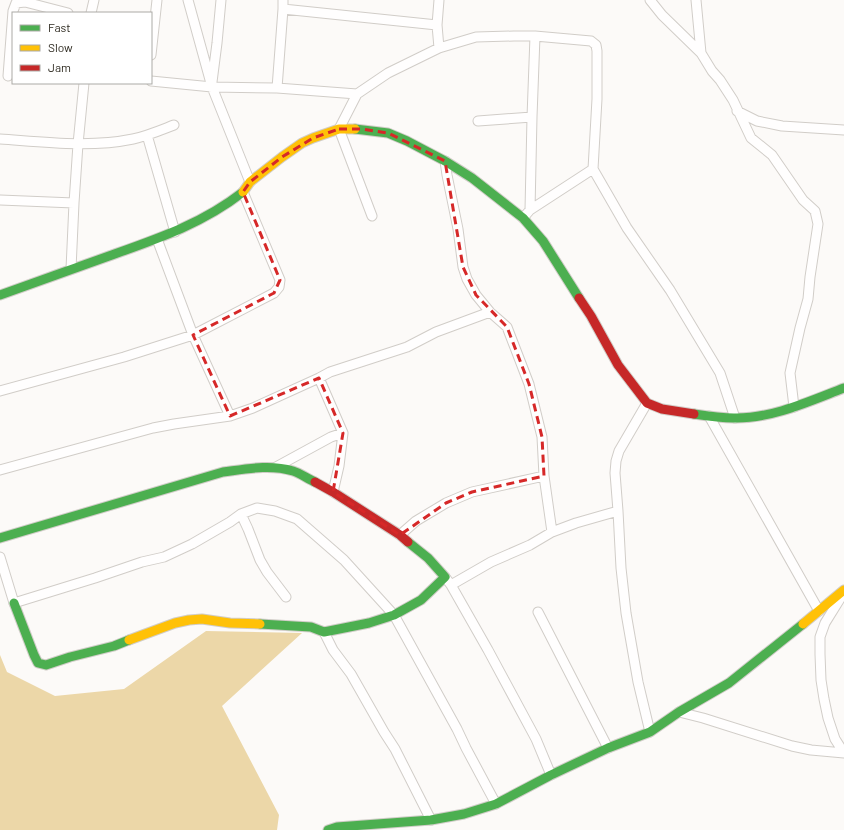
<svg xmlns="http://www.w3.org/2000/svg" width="844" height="830" viewBox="0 0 844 830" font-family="Barlow,sans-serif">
	<rect width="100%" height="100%" fill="#fcfaf8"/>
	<path fill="#ecd7a8" d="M206,631L302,633L222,706L279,815L277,830H0V655L7,672L55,696L124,689Z"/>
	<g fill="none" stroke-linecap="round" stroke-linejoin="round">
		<g stroke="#d1cdc8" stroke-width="11">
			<path id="street" d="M188,0L212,87L250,182
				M439,0L437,25L439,48
				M650,0L662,15L701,53
				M696,0L701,53L712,71L720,80L733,100L751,138L772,155L803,200L815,211L818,224L810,277L808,299L800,328L790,373L794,407
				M283,9L437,25
				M91,13L94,0
				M151,55L157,0
				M8,76L13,11L16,3L25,2L68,13
				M151,81L212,87L277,88L357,94
				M212,82L217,43L221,0
				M277,88L283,9V0
				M737,111L757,121L782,126L844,130
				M478,121L532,117
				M147,135L175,232
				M0,139C43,142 90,148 133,139C147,136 161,130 174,125
				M445,161L447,175L458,229L463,267L467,279L476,295L490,312L507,327L529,384L542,437L544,476L552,532
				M0,200L74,203
				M530,210L593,169
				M372,216L339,129L357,94L388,73L439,48L476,37L514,36H535L591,41L596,45L597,51V99L593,169L627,228L670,290L720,373L735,418
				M523,218L530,210L532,117L535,36
				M157,239L193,335L230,416
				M71,269L74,203L78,144L84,83
				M319,378L343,433L339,466L333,492
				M0,391L124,357L193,335L274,293L279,287L280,280L243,192
				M647,403L619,451L616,461L615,473L618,511L621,568L626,613L638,682L650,732
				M709,416L819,611
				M276,467L331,437L343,433
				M0,470L153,428L174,424L230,416L253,408L319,378L330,372L407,347L436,332L490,312
				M241,514L248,529L260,560L267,572L286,597
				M400,535L416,521L446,503L472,492L544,476
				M0,557L14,603L95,578L142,562L164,557L192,544L230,522L241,514L257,508L275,511L297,519L344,560L394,615L457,729L466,748L496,804
				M445,577L451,585L488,650L536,739L551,775
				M451,585L491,562L530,545L552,532L576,523L618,511
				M843,594L825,623L820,637V654L821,680L824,699L828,718L835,739L844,753
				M538,612L608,748
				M324,632L333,650L351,674L384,732L395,749L431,820
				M679,712L703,718L792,746L811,750L844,753"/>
		</g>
		<g stroke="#d1cdc8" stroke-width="11">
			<path id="fast" d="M355,129L388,133L407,141L445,161L472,178L523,218L543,241L579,298
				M0,295C36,282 73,269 109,256C157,239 202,224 243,192
				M694,414C707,416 721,418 734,418C771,419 810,401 844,388
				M0,538L223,472C246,469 270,464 293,471C300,473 308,479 315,482
				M14,603L34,655L38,663L46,665L70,657L114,646L129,640
				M260,624L311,627L324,632L369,623L394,615L421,600L445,577L428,558L408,542
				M328,830L337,827L431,820L464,814L496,804L551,775L608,748L650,732L679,712L729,683L803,624"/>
		</g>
		<g stroke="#d1cdc8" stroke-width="11">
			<path id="slow" d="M243,192L250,182L282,157L302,143L313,138L339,129H355
				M803,624L844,590
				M129,640L175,623L189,620L202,619L230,623L260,624"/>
		</g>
		<g stroke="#d1cdc8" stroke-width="11">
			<path id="jam" d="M579,298L591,316L618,365L647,403L662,409L694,414
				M315,482L333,492L400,535L408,542"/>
		</g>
		<use href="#street" stroke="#fffefe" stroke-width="9"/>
		<use href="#fast" stroke="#4caf50" stroke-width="9"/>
		<use href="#slow" stroke="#ffc107" stroke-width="9"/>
		<use href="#jam" stroke="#c62828" stroke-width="9"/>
	</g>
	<path fill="none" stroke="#d62828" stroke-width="3" stroke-dasharray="8 5" stroke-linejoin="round" d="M339,129H361L388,133L445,161L463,267L476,295L507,327L529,384L542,437L544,476L472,492L446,503L400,535L333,492L343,433L319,378L230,416L193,335L274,293L280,280L243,192L250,182L282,157L313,138Z"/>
	<rect x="12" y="12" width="140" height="72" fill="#ffffff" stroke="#abaaa6"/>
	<rect x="20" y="25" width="20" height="6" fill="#4caf50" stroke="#abaaa6"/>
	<text x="48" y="32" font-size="12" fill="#2e2a20">Fast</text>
	<rect x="20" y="45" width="20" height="6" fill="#ffc107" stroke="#abaaa6"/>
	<text x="48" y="52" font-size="12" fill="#2e2a20">Slow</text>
	<rect x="20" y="65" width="20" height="6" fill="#c62828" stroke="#abaaa6"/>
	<text x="48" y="72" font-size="12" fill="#2e2a20">Jam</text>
</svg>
